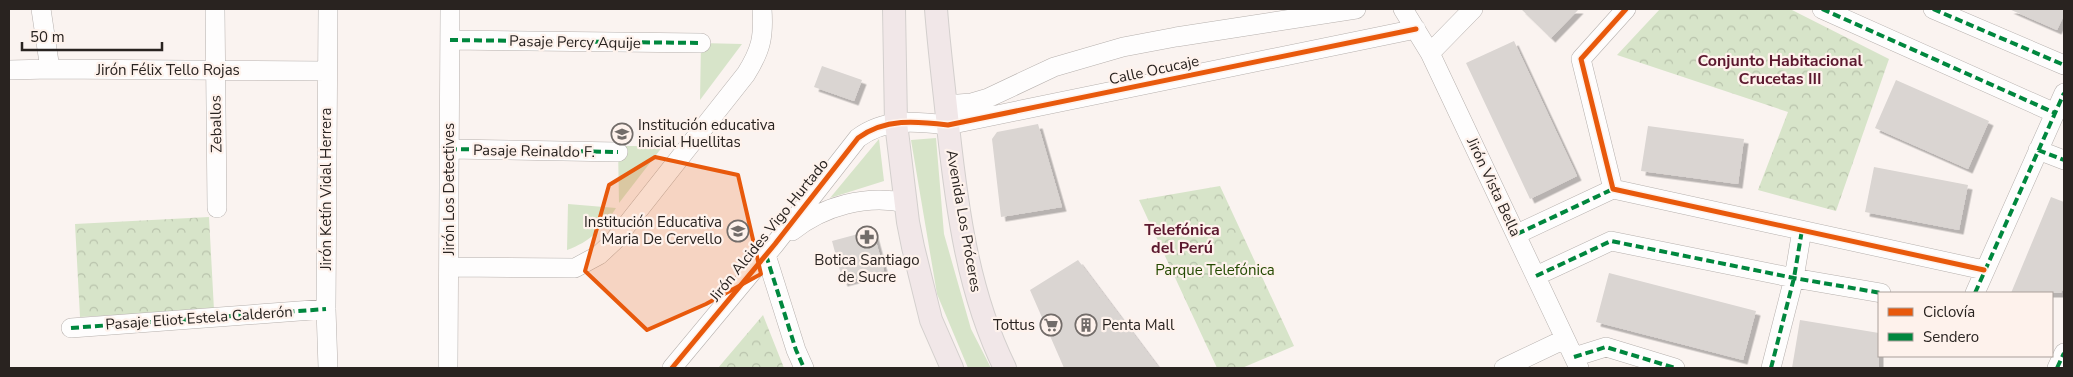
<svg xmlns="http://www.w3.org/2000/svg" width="2073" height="377" viewBox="0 0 2073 377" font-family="'Nunito Sans',sans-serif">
	<defs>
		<pattern id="park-crowns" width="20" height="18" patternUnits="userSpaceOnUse" patternTransform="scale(1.25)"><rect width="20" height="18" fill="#d7e4c9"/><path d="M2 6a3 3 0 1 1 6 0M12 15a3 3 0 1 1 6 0" fill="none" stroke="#b9c3ac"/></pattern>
		<filter id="shadow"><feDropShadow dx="4.5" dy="4.5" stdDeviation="0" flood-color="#0004"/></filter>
	</defs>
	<rect width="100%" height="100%" fill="#faf3f0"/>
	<path fill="#d7e4c9" d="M701,43L742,44L700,100Z
		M936,138L944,234L971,329L991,368H968L937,294L911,140Z
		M879,139L884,181L830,198Z
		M618,146H663L619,203Z
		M568,204L616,208C603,228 590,242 567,250Z"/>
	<path fill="url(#park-crowns)" d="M1660,9H1790L1889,59L1836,211L1758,190L1788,112L1617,55Z
		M1220,186L1294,346L1242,368H1217L1139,200Z
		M209,217L214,310L80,317L75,224Z
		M763,315L784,368H718Z"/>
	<path fill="#dad5d2" filter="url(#shadow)" d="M1521,9H1579L1551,38Z
		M2009,9H2064V15L2057,30Z
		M1514,41L1577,176L1530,199L1466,63Z
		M822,66L862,80L854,101L814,87Z
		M1896,80L1989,121L1968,169L1875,128Z
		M1038,124L1062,207L1001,217L992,139L997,132Z
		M1648,126L1744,139L1738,184L1641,171Z
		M1874,167L1968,185L1959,230L1865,212Z
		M2051,197L2064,202V287L2061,293H2011Z
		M873,230L884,271L843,282L832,241Z
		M1078,260L1159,368H1064L1030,290Z
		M1609,273L1756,311L1743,360L1596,322Z
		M1800,320L1879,333V368H1792Z"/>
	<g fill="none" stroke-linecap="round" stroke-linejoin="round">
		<g stroke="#b6b0ad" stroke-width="20">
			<path id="minor" d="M41,9L50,69
				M215,9L217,208
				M328,9L326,309L328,368
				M1403,9L1430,53L1579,368
				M1626,9L1581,59L1613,189L1984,270
				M1822,9L2055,113
				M1933,9L2064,65
				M450,40L701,43
				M1430,53L1473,9
				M9,70L50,69L327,71
				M946,105L971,103L988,98L1054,67L1123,47L1176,37L1356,9
				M449,149L618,152
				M2038,150L2064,160
				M792,231C823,206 867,194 906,203
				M1517,234L1613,189
				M766,255L796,350L804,368
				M449,267L575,268L599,255L614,241L746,74C761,50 764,37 762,9
				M1536,276L1611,241L1794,278L1881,293
				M1975,293L2064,93
				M71,328L326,309
				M1574,357L1606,347L1675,368
				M448,368L450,9
				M672,368L775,244L858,138C885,118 916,121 948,125L1416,29
				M1504,368L1565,339
				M1771,368L1794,278L1802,230
				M2057,368L2064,353"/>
		</g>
		<g stroke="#d3cfcd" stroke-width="24">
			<path id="major" d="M894,9L896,123L908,222L913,247L931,320L952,368
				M936,9C939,48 944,87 948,126C957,209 968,293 1005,368"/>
		</g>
		<use href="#minor" stroke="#fefdfd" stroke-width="19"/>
		<use href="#major" stroke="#f1e7e8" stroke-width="22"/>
		<path stroke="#00873e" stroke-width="4" stroke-dasharray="8 4" stroke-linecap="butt" d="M1822,9L2055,113
			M1933,9L2064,65
			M450,40L701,43
			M449,149L618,152
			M2038,150L2064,160
			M1517,234L1613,189
			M766,255L796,350L804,368
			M1536,276L1611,241L1794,278L1881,293
			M1975,293L2064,93
			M71,328L326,309
			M1574,357L1606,347L1675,368
			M1771,368L1794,278L1802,230
			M2057,368L2064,353"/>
		<g stroke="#fef2ec" stroke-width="8">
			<path id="cycleway" d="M1626,9L1581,59L1613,189L1984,270
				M672,368L775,244L858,138C885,118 916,121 948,125L1416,29"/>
		</g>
		<use href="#cycleway" stroke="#e8590c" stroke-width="5"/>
	</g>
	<path fill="#e8590c" fill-opacity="0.2" stroke="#e8590c" stroke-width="4" stroke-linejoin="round" d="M655,157L738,175L761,274L706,304L647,330L585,271L609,185Z"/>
	<defs>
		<g id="school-ring" transform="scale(1.125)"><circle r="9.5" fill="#fef2ec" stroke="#726c69" stroke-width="1.5"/><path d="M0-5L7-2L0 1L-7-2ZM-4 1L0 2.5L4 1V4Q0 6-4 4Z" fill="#726c69"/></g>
		<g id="pharmacy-ring" transform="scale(1.125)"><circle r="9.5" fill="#fef2ec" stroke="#726c69" stroke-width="1.5"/><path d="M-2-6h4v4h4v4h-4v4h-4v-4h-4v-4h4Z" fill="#726c69"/></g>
		<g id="supermarket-ring" transform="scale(1.125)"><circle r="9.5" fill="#fef2ec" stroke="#726c69" stroke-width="1.5"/><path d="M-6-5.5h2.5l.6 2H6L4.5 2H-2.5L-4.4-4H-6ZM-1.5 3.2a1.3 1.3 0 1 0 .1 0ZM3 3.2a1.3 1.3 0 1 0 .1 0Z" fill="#726c69"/></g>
		<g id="building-ring" transform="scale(1.125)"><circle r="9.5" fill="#fef2ec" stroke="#726c69" stroke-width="1.5"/><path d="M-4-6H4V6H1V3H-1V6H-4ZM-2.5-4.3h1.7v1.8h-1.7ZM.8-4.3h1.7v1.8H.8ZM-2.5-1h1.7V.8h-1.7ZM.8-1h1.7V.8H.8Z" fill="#726c69"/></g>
	</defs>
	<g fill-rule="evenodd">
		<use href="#school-ring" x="622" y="134"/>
		<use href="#school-ring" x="738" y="231"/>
		<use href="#pharmacy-ring" x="867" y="237"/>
		<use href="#supermarket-ring" x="1051" y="325"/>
		<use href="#building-ring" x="1086" y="325"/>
	</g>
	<g text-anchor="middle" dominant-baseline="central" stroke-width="4.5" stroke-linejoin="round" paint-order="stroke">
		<g font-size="15" fill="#292320" stroke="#fef2ec">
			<text transform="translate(575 42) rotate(1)">Pasaje Percy Aquije</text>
			<text x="168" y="70">Jirón Félix Tello Rojas</text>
			<text transform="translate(1154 70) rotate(-12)">Calle Ocucaje</text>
			<text transform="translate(216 124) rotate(-91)">Zeballos</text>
			<text transform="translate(534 151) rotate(1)">Pasaje Reinaldo F.</text>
			<text transform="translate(1494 187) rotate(65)">Jirón Vista Bella</text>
			<text transform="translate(326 189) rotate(-90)">Jirón Ketín Vidal Herrera</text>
			<text transform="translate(449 189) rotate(-90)">Jirón Los Detectives</text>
			<text transform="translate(964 221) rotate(80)">Avenida Los Próceres</text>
			<text transform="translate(769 230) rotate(-51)">Jirón Alcides Vigo Hurtado</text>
			<text transform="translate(199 318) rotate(-4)">Pasaje Eliot Estela Calderón</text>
		</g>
		<g font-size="15" fill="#292320" stroke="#fef2ec" text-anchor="start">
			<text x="638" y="125">Institución educativa<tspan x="638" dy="17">inicial Huellitas</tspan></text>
			<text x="722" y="222" text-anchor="end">Institución Educativa<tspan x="722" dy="17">Maria De Cervello</tspan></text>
			<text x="867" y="260" text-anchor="middle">Botica Santiago<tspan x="867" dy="17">de Sucre</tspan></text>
			<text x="1035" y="325" text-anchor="end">Tottus</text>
			<text x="1102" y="325">Penta Mall</text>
		</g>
		<g font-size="15" fill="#234900" stroke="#fef2ec">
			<text x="1215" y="270">Parque Telefónica</text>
		</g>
		<g font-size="16" font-weight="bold" fill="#5c182e" stroke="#fef2ec">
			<text x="1780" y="61">Conjunto Habitacional<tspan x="1780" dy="18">Crucetas III</tspan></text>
			<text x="1182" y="230">Telefónica<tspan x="1182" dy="18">del Perú</tspan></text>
		</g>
	</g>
	<rect width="2073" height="377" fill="none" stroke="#292320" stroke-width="20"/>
	<rect x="1878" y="292" width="175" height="65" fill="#fef2ec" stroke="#a99f9a"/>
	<rect x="1888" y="308" width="25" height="8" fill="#e8590c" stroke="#a99f9a"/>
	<text x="1923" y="317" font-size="15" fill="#292320">Ciclovía</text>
	<rect x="1888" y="333" width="25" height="8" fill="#00873e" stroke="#a99f9a"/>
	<text x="1923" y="342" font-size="15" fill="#292320">Sendero</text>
	<path d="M22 42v8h140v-8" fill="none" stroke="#292320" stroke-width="2.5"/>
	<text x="30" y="42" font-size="15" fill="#292320" stroke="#fef2ec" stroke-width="4" paint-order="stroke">50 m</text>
</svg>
